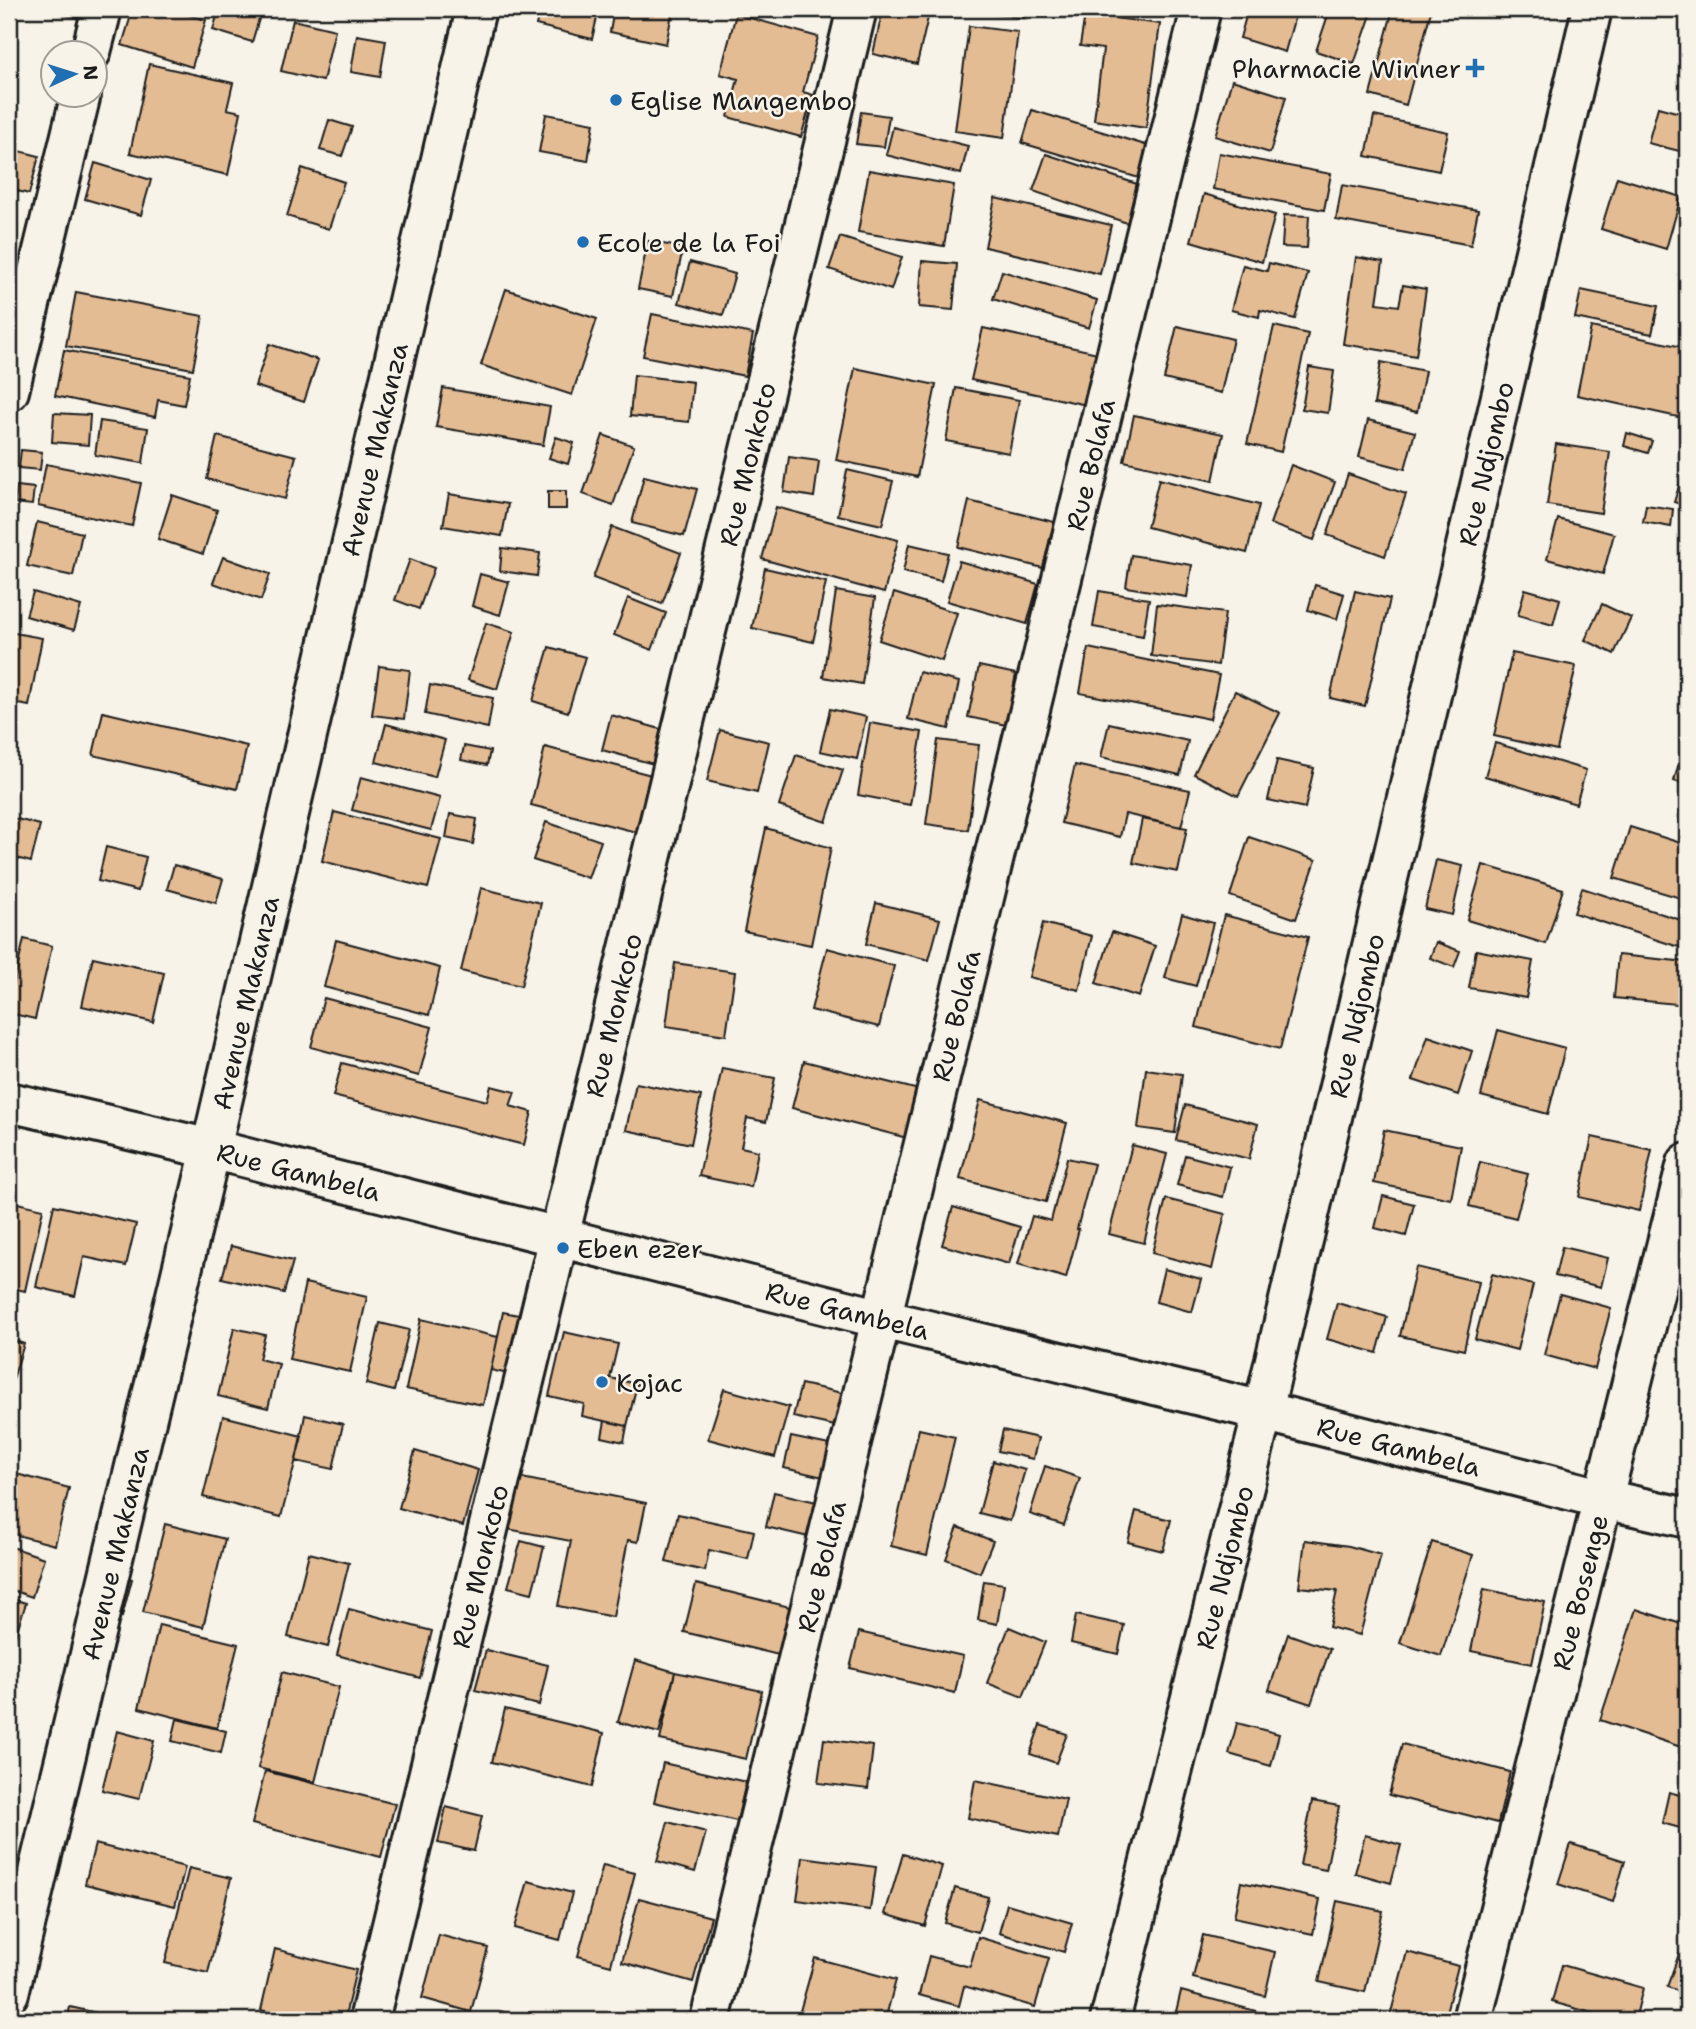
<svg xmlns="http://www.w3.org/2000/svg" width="1696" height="2029" viewBox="0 0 1696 2029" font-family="'Shantell Sans',sans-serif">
	<rect width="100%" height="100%" fill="#f7f3e8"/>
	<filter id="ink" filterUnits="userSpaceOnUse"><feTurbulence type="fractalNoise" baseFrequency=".0143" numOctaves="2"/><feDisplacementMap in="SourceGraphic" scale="14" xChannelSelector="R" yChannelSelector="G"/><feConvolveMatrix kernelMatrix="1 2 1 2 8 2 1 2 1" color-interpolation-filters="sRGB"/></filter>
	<g filter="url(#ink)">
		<path fill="#e4bc94" stroke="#1c1c1c" stroke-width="2" d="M42,9H80L78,18Z
			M133,9H168L206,20L192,67L122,45Z
			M219,9H262L252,42L213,30Z
			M540,9H599L592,39L536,25Z
			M614,9H673L666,44L610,32Z
			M883,9H930L917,64L873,54Z
			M971,9H1025L1024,18L971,11Z
			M1142,9H1175L1172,18Z
			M1248,9H1297L1285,52L1240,38Z
			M1330,9H1373L1354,64L1316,51Z
			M1393,9H1420L1431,11L1406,105L1370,95Z
			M736,14L818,37L803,92L813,95L801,137L728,117L738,79L720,74Z
			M1085,14L1160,24L1146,128L1094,120L1103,49L1080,46Z
			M293,20L335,30L323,81L281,71Z
			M969,26L1018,32L1004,138L955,131Z
			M357,35L386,40L380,77L351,72Z
			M149,64L233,83L227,109L241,112L228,175L130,153Z
			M1232,80L1286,97L1270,153L1215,136Z
			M1658,107L1687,115V153L1648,143Z
			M1032,110L1158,149L1149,181L1022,143Z
			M861,112L889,116L884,147L856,144Z
			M546,114L594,123L588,161L539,152Z
			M1374,116L1448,132L1439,171L1366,156Z
			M329,120L352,127L342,156L320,150Z
			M893,127L968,146L961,174L886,155Z
			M19,151L39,156L29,194L10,189Z
			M1219,153L1331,174L1324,210L1213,189Z
			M1046,154L1140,185L1127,223L1033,191Z
			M95,163L151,180L141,215L85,199Z
			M302,168L344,182L329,229L287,216Z
			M869,170L954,185L944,246L858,232Z
			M1617,177L1681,197L1666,249L1601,229Z
			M1342,185L1478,210L1471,245L1336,220Z
			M1204,194L1275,215L1262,262L1191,241Z
			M995,198L1111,225L1100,274L985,247Z
			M1284,215L1309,216L1307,248L1282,247Z
			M840,237L902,257L891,290L829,269Z
			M648,241L683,248L673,296L638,289Z
			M1356,257L1383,262L1377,303L1399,306L1403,285L1426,289L1416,356L1343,344Z
			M922,261L957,264L953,310L919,307Z
			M690,262L735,274L723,315L679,303Z
			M1269,263L1308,273L1295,319L1260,310L1259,317L1231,310L1243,265L1267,271Z
			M1002,271L1097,300L1089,328L993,299Z
			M506,289L597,319L572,395L481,365Z
			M1581,290L1658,306L1652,334L1575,318Z
			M76,292L203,316L193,369L66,346Z
			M652,314L753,334L745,376L643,356Z
			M1177,326L1233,339L1221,393L1164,379Z
			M1274,326L1308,334L1281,452L1247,444Z
			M1591,327L1687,348V419L1577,395Z
			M983,328L1107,355L1096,407L971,380Z
			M269,344L318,360L304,402L255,386Z
			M64,350L190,375L184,405L158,400L155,417L55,396Z
			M1381,362L1425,371L1417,412L1374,404Z
			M1309,367L1334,371L1328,413L1302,409Z
			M855,368L936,385L917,477L836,460Z
			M634,375L693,382L689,422L630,416Z
			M443,388L550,407L543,445L436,427Z
			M956,388L1019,400L1009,453L946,441Z
			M54,413L90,415L88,445L52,442Z
			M1134,415L1223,434L1213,481L1124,461Z
			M1368,420L1415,432L1405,469L1359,457Z
			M100,421L148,428L143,463L95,455Z
			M1627,433L1652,441L1648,453L1624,446Z
			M603,435L634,446L613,505L583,494Z
			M217,436L296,456L285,499L207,479Z
			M556,437L574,443L568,464L549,458Z
			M1556,444L1610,452L1601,513L1547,505Z
			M21,450L42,452L40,470L19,468Z
			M789,457L819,461L814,497L784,492Z
			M1687,461V506L1674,502Z
			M46,464L141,483L132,526L38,506Z
			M1291,465L1335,482L1314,540L1270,524Z
			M847,470L893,481L882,525L838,515Z
			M1348,474L1406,494L1385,556L1327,535Z
			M644,476L697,489L684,536L632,523Z
			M1159,479L1259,505L1247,553L1147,527Z
			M17,486L34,488L32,505L15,503Z
			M548,491H566V509H548Z
			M449,494L508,504L502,536L443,526Z
			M172,495L217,510L203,554L158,539Z
			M969,501L1054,522L1043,568L958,547Z
			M1646,505L1673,509L1671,527L1643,522Z
			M776,507L898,540L884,593L762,559Z
			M1558,519L1614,534L1603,574L1547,559Z
			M37,522L82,533L73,576L27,566Z
			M612,527L681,553L662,604L593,578Z
			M909,544L948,553L941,581L903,572Z
			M502,548L540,553L537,576L500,571Z
			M1131,555L1192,565L1187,597L1126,587Z
			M223,557L270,574L261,600L213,583Z
			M410,559L434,568L419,609L395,600Z
			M959,561L1038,584L1027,624L947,601Z
			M765,568L826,582L813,642L752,628Z
			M480,574L509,582L500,615L472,606Z
			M1687,581V614L1679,611Z
			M1315,585L1344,594L1337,619L1308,610Z
			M1525,589L1560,599L1553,625L1518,615Z
			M836,591L875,598L862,684L823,677Z
			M1099,591L1149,599L1143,636L1093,627Z
			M1355,591L1390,599L1365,706L1330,698Z
			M33,592L81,606L74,630L26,616Z
			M894,593L957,613L942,661L879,640Z
			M628,598L666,613L652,650L614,635Z
			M1157,604L1225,613L1218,665L1151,656Z
			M1602,604L1631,618L1614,654L1585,640Z
			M486,623L514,632L497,689L468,680Z
			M9,632L42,638L29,706L9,702Z
			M549,647L585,657L568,712L533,701Z
			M1088,648L1219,675L1210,719L1080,693Z
			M1512,653L1576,666L1557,750L1494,736Z
			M379,666L410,670L404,719L372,715Z
			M979,666L1016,674L1006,725L968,717Z
			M919,672L959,682L949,729L908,719Z
			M430,685L493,698L488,728L425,714Z
			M1235,691L1280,713L1238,796L1194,774Z
			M830,709L866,717L857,759L820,751Z
			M103,712L247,746L237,789L93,755Z
			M611,715L671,732L661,766L602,750Z
			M870,723L922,732L910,805L858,795Z
			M1109,723L1188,741L1180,775L1101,757Z
			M386,724L445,740L435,777L376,762Z
			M720,730L769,742L757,793L707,781Z
			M938,740L979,745L968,830L926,824Z
			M1495,743L1586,770L1576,804L1485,776Z
			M464,746L490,751L487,765L461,760Z
			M545,747L655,776L640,833L531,805Z
			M796,755L843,770L826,822L779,806Z
			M1680,759L1687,762V785L1674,781Z
			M1277,760L1314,768L1305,808L1268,800Z
			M1075,765L1190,790L1181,827L1125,814L1120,837L1061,823Z
			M361,777L440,798L431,830L352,810Z
			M334,812L441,839L428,888L322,861Z
			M450,814L477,819L473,844L446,838Z
			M9,817L40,825L31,862L9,856Z
			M1142,819L1187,828L1178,872L1133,863Z
			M546,822L601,841L588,878L533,860Z
			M1630,827L1687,845V900L1614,878Z
			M766,828L831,848L811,945L744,931Z
			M1249,837L1316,860L1296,919L1230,896Z
			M106,847L146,857L138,891L98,881Z
			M1436,860L1463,866L1452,915L1425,909Z
			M174,865L223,879L216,903L167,889Z
			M1483,865L1563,889L1546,944L1467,920Z
			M481,888L541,903L521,986L461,971Z
			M1582,888L1687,922V931L1682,948L1574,913Z
			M876,903L940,919L929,960L866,944Z
			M1182,914L1213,923L1196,986L1165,978Z
			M1224,915L1308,937L1280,1049L1196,1027Z
			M1043,923L1092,936L1079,990L1029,977Z
			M1112,932L1155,946L1139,997L1096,983Z
			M24,939L52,946L35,1019L9,1013V1005Z
			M336,940L440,968L429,1015L324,987Z
			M1436,942L1460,951L1454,967L1430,958Z
			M827,948L894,966L879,1027L811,1010Z
			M1476,950L1533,961L1526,998L1469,988Z
			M1618,955L1687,962V1005L1614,998Z
			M93,957L164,973L153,1022L82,1006Z
			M675,963L735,972L726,1035L666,1026Z
			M324,998L432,1027L419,1076L311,1047Z
			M1498,1030L1565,1048L1548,1114L1481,1096Z
			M1428,1036L1472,1051L1458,1095L1413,1080Z
			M804,1061L919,1090L907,1138L792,1108Z
			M342,1063L487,1101L491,1086L515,1092L510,1106L532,1112L524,1145L333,1096Z
			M722,1068L775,1078L766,1122L747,1118L741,1147L758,1151L751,1187L699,1176Z
			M1146,1069L1182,1074L1175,1133L1138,1128Z
			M636,1083L701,1096L691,1144L626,1130Z
			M980,1100L1067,1123L1046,1202L960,1179Z
			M1185,1105L1258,1124L1249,1159L1176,1140Z
			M1384,1130L1461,1146L1451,1199L1374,1183Z
			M1592,1137L1652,1150L1639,1211L1579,1197Z
			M1132,1145L1167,1154L1144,1243L1109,1234Z
			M1185,1155L1230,1167L1223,1197L1177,1185Z
			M1067,1158L1094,1164L1077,1229H1079L1066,1278L1018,1264L1032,1216L1051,1221Z
			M1480,1162L1528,1174L1516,1218L1469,1206Z
			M1383,1196L1414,1204L1406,1236L1375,1228Z
			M1166,1199L1225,1214L1212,1269L1152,1253Z
			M9,1201L43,1209L25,1291L9,1287Z
			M54,1205L136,1224L126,1266L84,1257L75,1296L36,1287Z
			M953,1207L1020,1227L1009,1264L942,1245Z
			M231,1246L293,1261L284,1293L222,1278Z
			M1562,1247L1608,1258L1601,1287L1555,1276Z
			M1416,1267L1479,1282L1464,1350L1400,1336Z
			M1164,1269L1201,1279L1192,1312L1156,1302Z
			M1492,1274L1533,1285L1517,1350L1475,1339Z
			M305,1283L367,1297L350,1372L289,1359Z
			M1560,1294L1611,1308L1595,1369L1544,1355Z
			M1337,1303L1387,1317L1377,1353L1327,1339Z
			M503,1312L524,1316L512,1375L491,1370Z
			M421,1319L498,1337L483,1405L406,1389Z
			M380,1323L409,1330L394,1391L366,1384Z
			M234,1328L265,1335L259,1359L279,1364L268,1408L218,1396Z
			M564,1332L618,1344L610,1378L637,1384L627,1426L582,1416L584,1404L549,1396Z
			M9,1339L24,1344L9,1392Z
			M801,1384L856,1396L849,1429L793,1417Z
			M724,1389L789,1407L775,1457L708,1439Z
			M305,1415L343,1424L333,1469L296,1461Z
			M223,1416L302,1436L281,1517L203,1497Z
			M605,1421L627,1426L624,1442L602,1437Z
			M919,1429L955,1437L927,1555L891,1546Z
			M1003,1430L1038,1438L1033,1459L998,1451Z
			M791,1437L839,1447L832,1479L784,1468Z
			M415,1451L478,1470L463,1526L399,1508Z
			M993,1461L1025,1470L1010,1521L979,1513Z
			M1045,1466L1080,1478L1064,1525L1030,1514Z
			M9,1472L69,1488L55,1545L9,1533Z
			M512,1476L646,1503L638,1542L628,1540L613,1617L558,1606L571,1541L502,1528Z
			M774,1492L825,1504L817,1539L766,1527Z
			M1136,1511L1171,1520L1163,1551L1128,1542Z
			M678,1514L754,1531L748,1559L709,1550L705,1571L666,1562Z
			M165,1524L225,1539L203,1627L143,1612Z
			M958,1527L993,1541L980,1573L946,1559Z
			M1305,1540L1349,1546L1381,1555L1360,1635L1329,1627L1337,1591L1299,1587Z
			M521,1541L544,1547L532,1593L508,1587Z
			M1432,1542L1473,1555L1441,1656L1400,1643Z
			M9,1546L44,1558L32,1597L9,1589Z
			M309,1553L349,1563L328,1647L288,1637Z
			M115,1575L132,1579L122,1617L105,1613Z
			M984,1581L1004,1584L997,1624L978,1620Z
			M696,1584L798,1609L787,1657L684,1632Z
			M1484,1589L1545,1602L1532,1664L1471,1651Z
			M9,1598L26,1603L9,1655Z
			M349,1609L432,1631L420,1678L337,1655Z
			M1636,1609L1687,1626V1749L1600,1720Z
			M1076,1615L1124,1625L1118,1654L1071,1643Z
			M159,1625L238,1644L217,1728L139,1708Z
			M1009,1627L1045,1642L1023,1697L987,1683Z
			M859,1632L963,1656L955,1693L850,1668Z
			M1288,1634L1330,1649L1311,1704L1269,1690Z
			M486,1650L548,1665L539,1705L475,1690Z
			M635,1660L675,1672L659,1733L618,1722Z
			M282,1672L339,1687L315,1782L258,1768Z
			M675,1672L762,1691L746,1759L660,1740Z
			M505,1709L604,1733L592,1787L492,1762Z
			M177,1719L226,1731L221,1753L172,1741Z
			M1237,1723L1279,1734L1271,1766L1229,1754Z
			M1040,1725L1067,1734L1056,1763L1030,1754Z
			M117,1731L154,1741L139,1799L102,1790Z
			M824,1739L873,1746L868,1789L818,1783Z
			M1402,1744L1510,1772L1498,1823L1389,1795Z
			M663,1763L746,1782L737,1821L654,1802Z
			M265,1771L395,1804L381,1857L252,1824Z
			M975,1780L1066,1799L1058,1837L968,1818Z
			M1669,1792L1687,1797V1830L1662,1823Z
			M1312,1801L1339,1806L1326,1870L1300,1865Z
			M446,1807L482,1816L474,1851L438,1843Z
			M668,1822L706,1832L695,1872L657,1861Z
			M1365,1835L1401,1845L1391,1883L1355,1873Z
			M95,1844L185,1867L175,1906L85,1884Z
			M1571,1844L1625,1861L1613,1902L1558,1884Z
			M903,1854L942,1866L925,1926L885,1914Z
			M803,1857L876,1867L870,1910L797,1900Z
			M603,1865L635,1873L611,1965L578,1956Z
			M189,1868L231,1878L208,1973L165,1963Z
			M528,1881L572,1893L560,1940L515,1928Z
			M1241,1882L1320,1899L1313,1934L1234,1917Z
			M955,1888L988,1897L978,1932L945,1923Z
			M639,1898L711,1917L693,1982L622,1962Z
			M1337,1901L1383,1911L1365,1992L1319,1982Z
			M1007,1904L1072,1923L1064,1952L999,1933Z
			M439,1935L488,1948L471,2012L422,1998Z
			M1203,1935L1275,1952L1265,1996L1193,1978Z
			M978,1937L1049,1958L1035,2007L964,1986L959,2006L919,1995L929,1956L970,1967Z
			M275,1949L356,1970L344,2020H301L261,2010Z
			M1407,1952L1458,1966L1444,2020H1389Z
			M1679,1954L1687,1957V1994L1667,1987Z
			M815,1958L896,1980L885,2020H832L800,2011Z
			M1562,1965L1643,1988L1635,2020H1618L1552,2002Z
			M1181,1991L1282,2018V2020H1174Z
			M70,2007L129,2020H67Z
			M500,2011L539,2020H498Z"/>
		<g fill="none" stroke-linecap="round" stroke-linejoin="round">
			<g stroke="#1c1c1c" stroke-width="44">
				<g id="street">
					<path d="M91,52L102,9"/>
					<path d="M9,391L81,94"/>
					<path id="s1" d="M9,1993L211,1149L476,9"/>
					<path id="s2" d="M369,2020L857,9"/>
					<path id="s3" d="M710,2020L1201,9"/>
					<path id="s4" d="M1110,2020L1263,1411L1592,9"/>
					<path id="s5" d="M1472,2020L1687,1163"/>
				</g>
			</g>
			<g stroke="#1c1c1c" stroke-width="44">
				<g id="secondary">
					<path id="s6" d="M9,1102L211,1149L882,1319L1263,1411L1604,1499L1687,1518"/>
				</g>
			</g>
			<use href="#street" stroke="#f7f3e8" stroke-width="38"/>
			<use href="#secondary" stroke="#f7f3e8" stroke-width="38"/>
		</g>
	</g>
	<g fill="#1f6fb2" stroke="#f7f3e8" stroke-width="2.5">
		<path d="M1471.5 57.5h7v7h7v7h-7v7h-7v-7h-7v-7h7z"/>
		<circle cx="616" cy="100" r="7"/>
		<circle cx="583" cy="242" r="7"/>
		<circle cx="563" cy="1248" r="7"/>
		<circle cx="602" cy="1382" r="7"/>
	</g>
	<g text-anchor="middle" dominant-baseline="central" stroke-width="5" stroke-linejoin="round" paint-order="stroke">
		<g font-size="26" fill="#1c1c1c" stroke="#f7f3e8" text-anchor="start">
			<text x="1461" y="68" text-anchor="end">Pharmacie Winner</text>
			<text x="630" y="100">Eglise Mangembo</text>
			<text x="597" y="242">Ecole de la Foi</text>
			<text x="577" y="1248">Eben ezer</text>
			<text x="616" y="1382">Kojac</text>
		</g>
		<g font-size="26" fill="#1c1c1c" stroke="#f7f3e8">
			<text stroke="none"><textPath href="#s1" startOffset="1586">Avenue Makanza</textPath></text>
			<text stroke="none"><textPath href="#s2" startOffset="1601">Rue Monkoto</textPath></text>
			<text stroke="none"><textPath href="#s3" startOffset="1601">Rue Bolafa</textPath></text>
			<text stroke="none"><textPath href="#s4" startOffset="1601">Rue Ndjombo</textPath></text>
			<text stroke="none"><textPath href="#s1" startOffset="1018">Avenue Makanza</textPath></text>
			<text stroke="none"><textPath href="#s2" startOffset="1034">Rue Monkoto</textPath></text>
			<text stroke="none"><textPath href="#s3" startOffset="1034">Rue Bolafa</textPath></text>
			<text stroke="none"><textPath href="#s4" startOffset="1034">Rue Ndjombo</textPath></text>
			<text stroke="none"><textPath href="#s6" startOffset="298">Rue Gambela</textPath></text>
			<text stroke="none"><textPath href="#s6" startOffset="864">Rue Gambela</textPath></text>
			<text stroke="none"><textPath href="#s6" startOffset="1432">Rue Gambela</textPath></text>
			<text stroke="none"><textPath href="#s1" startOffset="452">Avenue Makanza</textPath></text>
			<text stroke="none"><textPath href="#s3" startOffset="467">Rue Bolafa</textPath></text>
			<text stroke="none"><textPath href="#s2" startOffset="467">Rue Monkoto</textPath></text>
			<text stroke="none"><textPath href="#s4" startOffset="467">Rue Ndjombo</textPath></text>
			<text stroke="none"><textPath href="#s5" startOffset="441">Rue Bosenge</textPath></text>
		</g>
	</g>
	<rect width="1696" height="2029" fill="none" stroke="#f7f3e8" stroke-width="35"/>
	<rect x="18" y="18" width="1661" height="1994" fill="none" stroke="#1c1c1c" stroke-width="2.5" filter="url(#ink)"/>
	<g transform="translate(74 74) rotate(86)"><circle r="33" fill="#f7f3e8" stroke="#9f9d96" stroke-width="2"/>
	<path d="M0-5L12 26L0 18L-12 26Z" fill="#1f6fb2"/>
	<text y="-10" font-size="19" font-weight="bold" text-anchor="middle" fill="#1c1c1c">N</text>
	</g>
</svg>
